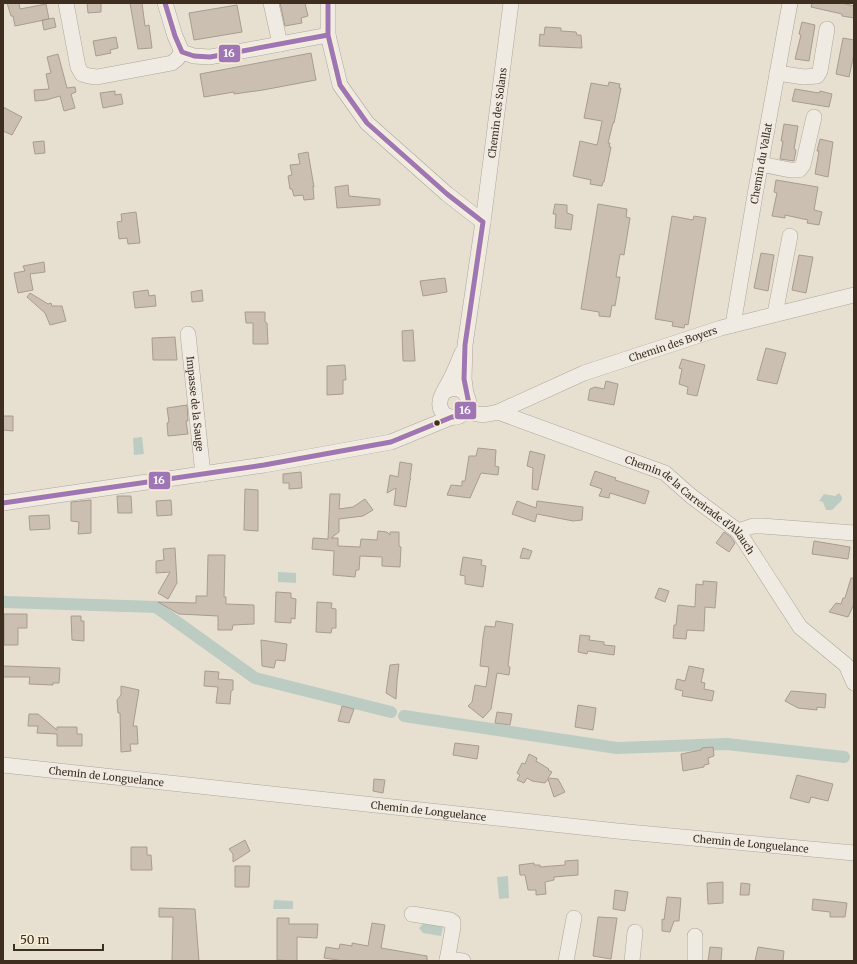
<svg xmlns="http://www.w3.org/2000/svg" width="857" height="964" viewBox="0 0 857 964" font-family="Merriweather,serif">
	<rect width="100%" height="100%" fill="#e7e0d1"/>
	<path fill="#bcccc2" d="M142,437L144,454L134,455L133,438Z
		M839,493L842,497V500L832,510H826L823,502L819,501L824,494L835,496Z
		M278,572L296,573V583L278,582Z
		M508,876L509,898L499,899L497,877Z
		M274,900L293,901V909H273Z
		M424,923L443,927L441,936L423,933L419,928Z"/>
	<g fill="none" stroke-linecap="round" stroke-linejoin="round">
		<path stroke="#bcccc2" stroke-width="12" d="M3,601L5,602L156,607L255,678L391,712
			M404,716L617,748L727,744L844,757"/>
	</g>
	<path fill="#cbbfb2" stroke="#a89c90" d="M7,3H19L20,9L46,4L49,19L15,26L13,16H11Z
		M87,3H101V12L88,13Z
		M130,3H142L145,26L149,25L152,48L138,49Z
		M280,3H305L308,16L301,18L302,23L285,26Z
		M812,3H842L854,6V18L842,16V14L811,7Z
		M237,5L242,32L194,40L189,13Z
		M54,18L56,27L44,30L42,20Z
		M802,22L815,25L809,61L795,59L801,35L799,34Z
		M545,27L561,28V31L576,32L577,35H581L582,48L539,46L540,34L544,35Z
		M116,37L118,48L110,50L111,53L96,56L93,41Z
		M843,38L854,40V54L849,77L836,74Z
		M311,53L316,80L263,90L234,94V92L204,97L200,74Z
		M58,54L67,88L75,87L76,92L71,94L75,108L64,111L60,96L46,100L35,101L34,90L49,89L46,74L51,73L47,57Z
		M609,82L620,84L619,88H621L614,123H613L608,143H610L609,147H611L604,182H603L602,186L590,184L591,180L573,176L580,141L597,145L598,141L602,121L584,118L591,83L608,86Z
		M795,89L819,93L820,91L832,94L829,107L792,101Z
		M115,91V95L121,94L123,104L103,108L100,93Z
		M3,107L22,117L12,135L3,131Z
		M784,124L798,126L794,149L796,150L794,161L780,159L783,141H781Z
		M820,139L833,142L828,177L815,174L819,151H817Z
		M44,141L45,153L35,154L33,142Z
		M308,152L314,187L313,186L314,199L304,200L303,195L294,196L292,189H290L288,176L292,175L290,165L300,164L298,154Z
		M776,180L818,187L814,210L822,212L819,225L807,223L808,220L785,215V218L772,216L777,193L774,192Z
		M348,185L349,196L380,199V205L337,208L335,187Z
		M555,204L567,205V213L573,215L571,230L555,228L556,214H553Z
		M598,204L627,209L626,217L630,218L624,255L620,254L616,277H620L615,306L612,305L610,317L599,316V312L581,309Z
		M136,212L140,243L128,244L127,238L119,239L117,222L122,221L121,214Z
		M672,216L693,220L694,216L706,218L688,325L685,324L684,328L672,326L673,322L655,319Z
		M761,253L774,255L768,291L754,288Z
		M799,255L813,257L806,293L792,290Z
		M44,262L45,272L30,274L33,290L18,293L14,273L25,271L23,266Z
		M445,278L447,292L423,296L420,281Z
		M148,290L149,296L155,295L156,306L135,308L133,292Z
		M202,290L203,301L192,302L191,292Z
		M30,293L48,304L51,303L52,306H62L66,321L50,325L45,313L27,297Z
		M245,312H265V322L267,323L268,344H253V323H246Z
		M413,330L415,361H403L402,331Z
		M175,337L177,360H153L152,338Z
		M766,348L786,353L777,384L757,380Z
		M682,359L705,365L697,396L687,394L688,387L679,384L682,369L679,368Z
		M345,365L346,380H343V394L327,395V366Z
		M606,381L618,384L614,405L588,400L590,389L595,387L604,389Z
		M187,405L188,421H186L188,434L168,436L167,423L169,422L167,408Z
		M3,416H13V431L3,430Z
		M478,448L496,450L495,466L499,467L498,475L481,473L470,498L447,495L451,485L462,486V481H465L469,456H476Z
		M530,451L545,455L538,490L532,489L533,468L527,466Z
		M400,462L412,464L410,478L411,479L410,480L406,507L394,505L396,488L387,493L390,475L398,477Z
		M595,471L616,478L615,480L649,491L645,504L610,493L609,498L599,496L602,489L590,485Z
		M301,472L302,488L289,489V483H283V474Z
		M245,489L258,490V531L244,530Z
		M330,494H340L339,509L353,507L365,499L373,510L363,516L339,519V532L331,538H338V546L360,547L361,539L377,540L378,531L387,532L390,535V532H399V546L401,547L400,567L382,566V557L360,556L359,570H356L355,577L333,575L334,551L312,549L313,538L328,539Z
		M117,496H131L132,513H118Z
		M91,500V533L78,534L79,522L71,521V502Z
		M171,500L172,515L157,516L156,501Z
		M517,501L536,508L537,501L583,507L582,520L573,521L537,514L535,522L512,514Z
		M49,515L50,529L30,530L29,516Z
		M724,532L731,537L735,543L729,552L716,543Z
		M814,541L850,547L848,559L812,554Z
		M175,548L177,583L168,599L158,593L170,572L156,573V561L164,560L163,549Z
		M523,548L532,551L529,559L520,558Z
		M208,555H225L224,597H226V604L254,605V624L233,625L232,630H218V616L179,614L158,602L196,603V596H207Z
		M463,557L482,560L481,565L486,566L483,587L465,584V576L460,575Z
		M851,578H854V604L848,617L829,612L836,603L841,604L843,598H845Z
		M703,581L717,582L715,608L705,607L704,631L687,630L686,639L673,638L674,625H676L678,605L695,607L696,584L703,585Z
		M659,588L669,591L665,602L655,598Z
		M276,592L291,593V598L296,599L295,619L291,618V623L275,622Z
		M317,602L332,603L331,608L336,609V628H332L331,633L316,632Z
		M4,614H27V628H18V645H4Z
		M71,616H81V621H84V641L72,640Z
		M496,621L513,624L508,666L510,667L509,675L497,673L491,709L483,718L468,706L472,702L475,685L486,687L489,667L480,666L483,638L485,626L495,627Z
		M580,635L590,636L589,640L604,642V645L615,646L614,655L588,651L587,654L578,652Z
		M261,640L287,644L285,661L276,660L274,668L262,666Z
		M399,664L397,681L396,699L386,693L390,665Z
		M3,666L60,668L59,683H53V685L29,684L30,677H3Z
		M689,666L704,669L701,682L705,683L704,689L714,691L712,701L682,696L683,691L675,689L677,679L685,681Z
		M205,671L219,672L218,679L233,680V690L231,691L230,704L216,703L218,687L204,686Z
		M121,686L139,690L133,726H137L138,744H130L131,751L121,752L120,713H118L117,700L121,695Z
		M791,691L826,694L825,708L817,707V710L798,708L785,701Z
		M578,705L596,708L593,730L575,727Z
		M342,706L354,709L349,723L338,721Z
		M497,712L512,714L510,725L495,723Z
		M29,714H38L57,730V727H77V734H82V746H57V734L37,733L38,726H28Z
		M455,743L479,746L477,759L453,755Z
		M713,747L714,756L708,758L709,764L704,765V767L683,771L681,754L701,750L702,748Z
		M529,754L537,758L536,761L549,769L548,770L552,772L548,778L558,779L565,792L554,797L548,779L545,783L532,781L527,778L524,783L517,780L520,775L517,773L522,763L525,764Z
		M797,775L833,784L828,801L811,797L809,803L790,798Z
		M374,779L385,780L383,793L373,791Z
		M245,840L250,851L233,862V854L229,849Z
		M131,847H147V855H151L152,870H131Z
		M578,860V875L554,877V880L545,882L546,894L536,895V890H528L525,875H520L519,865L534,863V865H540V867L565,865V861Z
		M235,866H250L249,887H235Z
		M723,882V903L708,904L707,883Z
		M741,883L750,884L749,895H740Z
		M615,890L628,892L625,911L613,909Z
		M667,897L681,898L679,921H674L670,932L662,931V919L664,920Z
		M813,899L847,903L845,917H830V912L812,910Z
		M159,908L195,909L199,961H172L173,917H159Z
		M598,917L617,918L611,959L593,956Z
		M277,918H289V924H318L317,938L297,937V961L277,960Z
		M372,923L385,925L381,948L427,956V961H344L324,958L326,947L339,949L340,944L352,946V943L368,946Z
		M710,947L722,948L721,961H708Z
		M758,947L784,951L783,961H755Z"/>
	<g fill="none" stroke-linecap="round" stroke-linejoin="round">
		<g stroke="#ada599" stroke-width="16">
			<g id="minor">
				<path d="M66,3L78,67L82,74L89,76L97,77L172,63L177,59L182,52"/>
				<path d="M165,3L175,36L182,52L194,56L210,57L328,35"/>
				<path d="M271,3L280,44"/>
				<path d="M328,3V35L340,85L367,123L447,194L483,222L465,345L464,379L466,394"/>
				<path d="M777,73L804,77L817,76L820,71L827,29"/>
				<path d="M761,164L790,170H799L803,165L814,117"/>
				<path id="s1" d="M483,222L511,3"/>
				<path d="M775,314L790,236"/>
				<path id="s2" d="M733,325L755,195L790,3"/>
				<path id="s3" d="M188,334L203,474"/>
				<path d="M444,392L453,388C463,389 468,394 469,404C463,425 437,419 440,401C441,394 449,383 452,376C456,368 459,360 462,353"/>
				<path id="s4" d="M467,409C479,417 485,415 498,412L665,473L691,496L738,531L800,627L846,665L854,683"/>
				<path id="s5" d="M498,412L584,373L721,328L854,295"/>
				<path d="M3,503L264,465L391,442L452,417"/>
				<path d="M738,531L753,526H762L854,533"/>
				<path id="s6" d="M3,765L617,831L854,853"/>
				<path d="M412,914L450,920L453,922V927L447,961"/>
				<path d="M695,936V961"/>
				<path d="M447,959L463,961"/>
				<path d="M566,961L574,918"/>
				<path d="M632,961L635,932"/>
			</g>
		</g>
		<use href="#minor" stroke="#efebe3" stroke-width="15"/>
		<g stroke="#f7eed8" stroke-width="8">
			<path id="bus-1" d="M165,3L175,36L182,52L194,56L210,57L328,35
				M3,503L264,465L391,442L452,417L458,416L463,414L469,404L464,379L465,345L483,222L447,194L367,123L340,85L328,35V3"/>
		</g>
		<use href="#bus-1" stroke="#9f76b4" stroke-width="5"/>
	</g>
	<circle fill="#3d2e20" stroke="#f7eed8" stroke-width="1.5" cx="437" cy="423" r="3.5"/>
	<g text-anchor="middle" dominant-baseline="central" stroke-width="3" stroke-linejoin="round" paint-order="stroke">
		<g font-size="10" fill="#3d2e20" stroke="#f7eed8">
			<text stroke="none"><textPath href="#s1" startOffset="110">Chemin des Solans</textPath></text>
			<text stroke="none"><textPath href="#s2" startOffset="164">Chemin du Vallat</textPath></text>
			<text stroke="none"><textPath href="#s5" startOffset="188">Chemin des Boyers</textPath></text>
			<text stroke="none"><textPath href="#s3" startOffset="70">Impasse de la Sauge</textPath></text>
			<text stroke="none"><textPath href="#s4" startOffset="249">Chemin de la Carreirade d'Allauch</textPath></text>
			<text stroke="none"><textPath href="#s6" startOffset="104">Chemin de Longuelance</textPath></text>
			<text stroke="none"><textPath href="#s6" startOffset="428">Chemin de Longuelance</textPath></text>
			<text stroke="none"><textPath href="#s6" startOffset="752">Chemin de Longuelance</textPath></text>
		</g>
	</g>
	<g stroke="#f7eed8" stroke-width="1.5">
		<rect x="218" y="44" width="23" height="19" rx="4" fill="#9f76b4"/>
		<rect x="454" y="401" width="23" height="19" rx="4" fill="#9f76b4"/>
		<rect x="148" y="471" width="23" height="19" rx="4" fill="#9f76b4"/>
	</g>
	<g font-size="11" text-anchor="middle" font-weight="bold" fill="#fff">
		<text x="229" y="57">16</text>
		<text x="465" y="414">16</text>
		<text x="159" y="484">16</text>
	</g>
	<rect width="857" height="964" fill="none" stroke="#3d2e20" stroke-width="8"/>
	<path d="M14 944v6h89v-6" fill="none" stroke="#3d2e20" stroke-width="2"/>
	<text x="20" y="944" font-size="12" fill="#3d2e20" stroke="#f7eed8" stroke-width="3" paint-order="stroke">50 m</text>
</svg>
